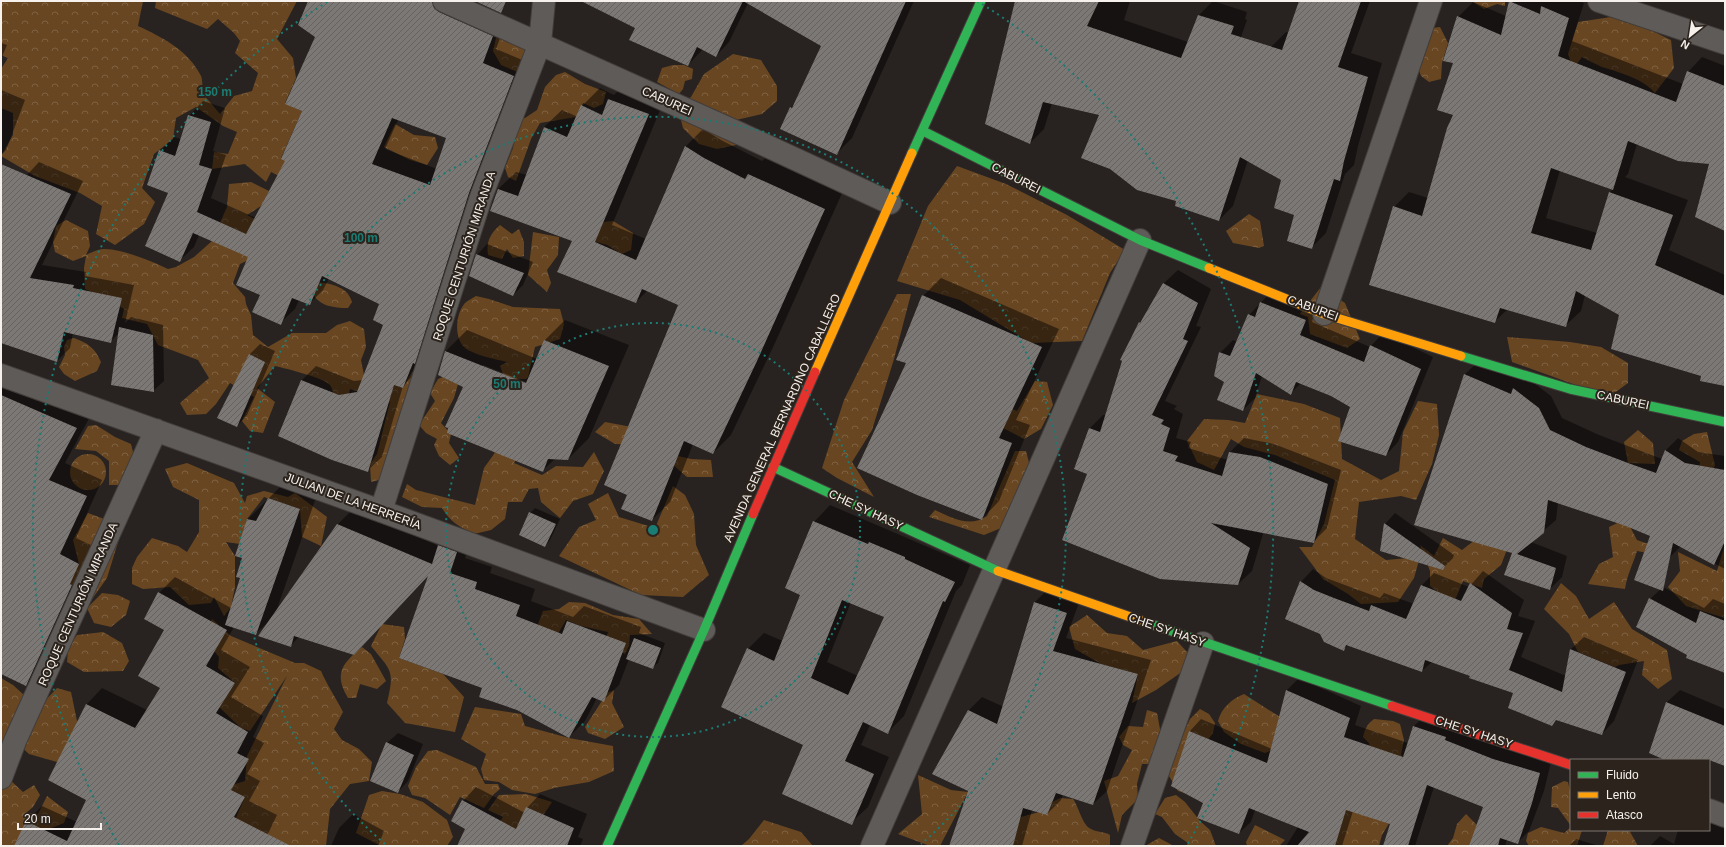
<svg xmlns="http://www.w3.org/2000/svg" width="1726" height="847" viewBox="0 0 1726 847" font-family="Arial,sans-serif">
	<defs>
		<pattern id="forest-crowns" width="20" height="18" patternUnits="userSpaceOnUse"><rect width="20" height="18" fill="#684621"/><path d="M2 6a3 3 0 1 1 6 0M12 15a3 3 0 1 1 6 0" fill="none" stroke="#7e6141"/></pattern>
		<pattern id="building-hatch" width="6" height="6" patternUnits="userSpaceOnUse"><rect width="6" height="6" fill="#7c7875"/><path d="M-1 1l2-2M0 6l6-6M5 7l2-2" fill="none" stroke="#666260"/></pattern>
	</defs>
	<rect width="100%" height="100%" fill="#282320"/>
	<path fill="url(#forest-crowns)" d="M1,1H143L138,26C162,37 189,51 201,76C203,81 202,89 203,94L220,114L234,96L252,91L258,73L235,53L240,41L234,33L218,19L207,29L155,8L156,1H297L277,39L293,58L296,78L285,103L302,111L281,158L296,166L314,192L271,172L266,182L245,164L212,169L214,152L228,154L237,132L223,126L196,107L176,118L173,139L154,154L142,188L155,202L144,224L115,245L96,234L102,206L80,193L35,176L1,156L13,135V113L1,108V69L8,58L1,55Z
		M1471,1H1505V6L1497,4L1484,9Z
		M1611,17L1642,26L1671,40L1674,68L1655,93C1642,78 1621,73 1602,67C1595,64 1588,60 1582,57L1573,69L1568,54L1578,22Z
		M1440,27L1448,43L1442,63L1441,79L1429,82L1421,76L1417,65L1432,28Z
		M496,38L540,49L527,76L501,65L493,51Z
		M733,54L761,60L777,86V101L762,114L732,121L741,134L736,145L717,149L699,144L683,128L680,116L684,102L691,97L704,74Z
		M673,65H684L693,69L692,79L685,81L683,89L679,94L657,82L662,68Z
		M565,72L585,84L606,92L603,104L594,108L583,103L576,117L540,123L531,139L516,181L508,177L505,168L513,148L518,120L525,118L537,110L545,87L556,75Z
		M395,124L414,135L435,137L438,148L427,165L410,160L384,147Z
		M957,166L1006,184L1067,215L1125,250L1110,273L1082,341L1031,343L960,300L897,281L928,206Z
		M251,182L269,191L261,206L247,215L266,225L255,257L240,264L233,283L245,297L246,304L251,315L253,335L268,347L292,333H326L337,325L350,321L364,329L366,347L361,360L364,375L403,388L412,372L420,364L386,478L371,482L370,464L377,454L390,402L350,389L347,404L334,400C334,396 333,389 330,385C322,377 287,369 275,366L257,388L275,402L263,433L250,431L242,421L254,397L230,383L216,404L206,414L187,415L180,403L209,378L198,360L158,345L147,324L122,318L124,309L104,297L85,289L84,268L86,256L73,261L55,252L53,242L56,226L66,220L88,231L90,246L86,255C90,253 94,251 98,250C113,245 154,262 168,269L176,267L194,257L212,241L227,207L229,184Z
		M1249,214L1260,221L1264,246L1259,248L1233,243L1226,231Z
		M613,221L633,233L631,250L622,254L607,245L593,241L597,232L604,222Z
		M500,225L512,234L519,229L524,242V256L513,258L507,249L502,259L488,255C486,242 490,234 500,225Z
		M533,232L559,237L558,255L547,270L551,283L547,292L528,275Z
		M318,282C332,284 348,287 352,302L348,308C334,308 317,306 312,291Z
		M1321,287L1345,303L1360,339L1347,348L1310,334L1308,317L1300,314Z
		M897,294H911L894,359L872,430L852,462L874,497L837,478L822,468L844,400Z
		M476,296L489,299L513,307L560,309L564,324L560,339L535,347L528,377L526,379H516L503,374L500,366L507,362C495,359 479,356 468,350C453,342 455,314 465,303C468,300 473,298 476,296Z
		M1507,337L1570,342L1601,347L1628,363V383L1609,397L1512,362Z
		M74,338C88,343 95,348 101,362L97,371L75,381L64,374L59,367L65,355L64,347L67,340Z
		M443,377L458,384L454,398L441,423L451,434L449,443L459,458L450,465L439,456L434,445L437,439L426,433L419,425L435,401L430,393L438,379Z
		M1035,381L1047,382L1053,405L1041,429L1024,439L980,416L988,398L1017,411Z
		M1257,394L1304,404L1340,418L1342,459L1381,480L1399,471L1403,432L1418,401L1437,404L1439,435L1432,464L1416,500L1401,496L1359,502L1355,539L1386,560L1420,557L1414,578L1398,602L1361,604L1348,594L1323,579L1299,547H1312L1324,524L1335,480L1275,455L1244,447L1231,439L1214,470L1197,462L1187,441L1204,419L1228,420L1245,423Z
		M605,422L632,427L667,441L678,456L691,459L711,460L713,477H687L665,458L643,445L615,444L595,432Z
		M96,425L115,437L131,444L135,460L121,485H109V461L96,451L75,449L88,426Z
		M1638,430L1653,443L1655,464L1628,463L1624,442Z
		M503,432L527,439L514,463L542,475L556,466L583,467L594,452L604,471L593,494L573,501L560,518L541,502L538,488L529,489L522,502H508L505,519L491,530L474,534C460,527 450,522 442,508L422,507L402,497L407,484L416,490L475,505L484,468L494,454Z
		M1707,432L1715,465L1708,485L1696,489L1700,462L1679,450L1682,441L1694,434Z
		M1015,451H1026L1031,470L1010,505L1006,526L984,535L929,517L935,510C952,518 970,528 987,516Z
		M70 472a18 18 0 1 1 36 0a18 18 0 1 1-36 0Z
		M187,463L234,483L245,503L247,496L264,491L288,497L295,493L327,517L321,546L302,537L300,509L264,497L247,519L240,544L226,542L235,556V587L231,607L224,616L214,597L211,603L189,605L170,587L143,589L132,584V568L137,557L152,538L178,546L187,552L199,532V500L173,487L165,469Z
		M673,486L685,495L694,514L696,545L709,575L683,597L641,595L559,556L579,527L596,520L588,504L608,493L619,517L655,528Z
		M88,513L123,526L107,578L90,602L66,600L76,587L65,581L79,564L73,540Z
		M1626,519L1637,540L1665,550L1669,557L1637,551C1633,564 1627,575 1625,589L1588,584L1599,564L1613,557L1609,527Z
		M1443,538L1462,550L1475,540L1508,547L1501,565L1484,579L1482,588L1463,581L1453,605L1430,586V571L1420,545L1434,556Z
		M1725,544V618L1686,606L1668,587L1680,571L1678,552L1717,571Z
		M1561,583L1576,596L1589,619L1614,602L1632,629L1667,650L1672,679L1658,689L1642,675L1644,661L1619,665L1615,667L1578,652L1569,634L1544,609Z
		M102,593L118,595L130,601L126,615L111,627L94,623L87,608Z
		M569,602L585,603L613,615L639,619L652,634L630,635L629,646L625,654L605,645L608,632L581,626L566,620L551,646L542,640L538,624L543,611L559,609Z
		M1087,615L1107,633L1127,636L1143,650L1177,641L1196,662L1156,690L1132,703L1138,674L1101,664L1075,649L1069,627Z
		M212,619L231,636L295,663H304L321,671C327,685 336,698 343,712L334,729L342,740L359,749L372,762L369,781L350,784L330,809L326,846H258L234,822L245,797L225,787L245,781L247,756L287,676L250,731L241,728L219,707L235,683L218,668L219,657L203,638Z
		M382,624L404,627L405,639L399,658L443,674L464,697L455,732L405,723L387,703C395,669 391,671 371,646Z
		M103,632L122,643L129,661L123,671L84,672L67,662L68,648L77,635Z
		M362,647L371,654L386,681L377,689L360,684L356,698H348C333,673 343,663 362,647Z
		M1,678L13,685L25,696L1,753Z
		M57,688L71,692L77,721L73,743L57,762L29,754L15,741L41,705Z
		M614,690L612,703L624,727L605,739L588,733L585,727L607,693Z
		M1244,694L1280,717L1270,751L1265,753L1241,744L1224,732L1218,721C1222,707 1232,699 1244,694Z
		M475,707L521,714L525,726L569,738L613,746L614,771L589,782L554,788L535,794L512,790L499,782L484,780L481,769L486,754L461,739Z
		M1200,709L1209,714L1215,723L1213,733L1207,741L1188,794L1178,791L1166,771L1190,719Z
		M1147,710L1157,713L1162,740L1157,764H1142L1137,784L1138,799L1122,815L1118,833L1104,781L1118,776L1132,750L1123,745L1119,737L1128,726L1143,727Z
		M1374,719L1393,721L1400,724L1404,740L1401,754L1407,769L1391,820L1382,835L1379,846H1327L1371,755L1369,743L1363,737C1365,729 1367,724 1374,719Z
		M437,750L476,767L485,784H498L500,789L494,794L484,808L460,797L450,815L425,798L412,795L408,786L416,767L428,751Z
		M918,775L951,790L968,792L940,846H930L898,834L922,814Z
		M1,778H8L23,792L34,785L40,795L33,807L26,813L38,814L47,796L68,812L64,823L39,833L20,846H1Z
		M1564,781L1568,782L1571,796V826L1558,808L1551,807L1552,787Z
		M382,791L400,794L423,802L447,820L453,837L447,846H381L356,833L369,795Z
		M526,794L552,802L537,825L526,830L494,831L503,817L488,810L499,795Z
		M1176,795L1185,802L1200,821L1210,830L1216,846H1186L1188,843L1175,834L1162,817L1155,814L1165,798Z
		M1060,798L1073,799C1079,807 1082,825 1091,829C1098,833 1104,831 1110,835V846H1016L1014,845L1013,833L1021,817L1043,811L1052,802Z
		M1466,814L1477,825L1472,846H1447L1453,838L1457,824Z
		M764,820L801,832L813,846H741L749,839Z
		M1255,825L1285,840L1279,846H1247L1246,842Z
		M1541,827L1564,833L1571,827V830H1582L1577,846H1529L1526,841L1528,833Z
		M1608,830H1629L1638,846H1603Z
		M1159,838L1174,846H1145Z"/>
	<path fill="#0007" fill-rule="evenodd" d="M309,1H459L506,22L496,49L527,62L416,372L403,386L382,457L367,471L302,380L316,366L354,381L363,380L384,324L381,303L329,278L323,290L309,304L299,300L295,309L280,323L261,295L249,257L199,235L194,247L179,261L170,193L160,151L174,137L181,139L189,116L203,101L225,108L213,151L226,155L211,198L256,218L287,160L304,111L317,37ZM398,120L447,137L437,169L385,149Z
		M611,1H749L729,42L716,56L703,49L688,65L636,27Z
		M756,1H914L852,138L836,154L781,129L791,107L796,102L822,46Z
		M1025,1H1130L1124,20L1188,42L1199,15L1213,1L1247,12L1245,19L1247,20L1224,85L1252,95L1271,47L1286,32L1289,33L1300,1H1370L1351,53L1382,63L1358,146L1354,165L1345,174L1326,233L1311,248L1295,214L1282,180L1248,160L1233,206L1219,220L1178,200L1100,115L1052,103L1044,129L1030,143Z
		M1510,1H1578L1584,3L1572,41L1683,84L1688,72L1702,57L1725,66V230L1710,164L1637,144L1628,174L1625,177L1688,200L1669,250L1725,275V385L1702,375L1620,314L1585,295L1581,311L1566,325L1508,309L1494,322L1394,207L1409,192L1428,198L1454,114V63L1458,17L1473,2L1506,16ZM1560,170L1613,189L1610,192L1597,233L1546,218Z
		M1,43L7,45L1,59Z
		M627,82L666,96L612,225L646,239L685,147L703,129L721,140L762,161L766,157L843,191L775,343L731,435L713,453L693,444L670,502L652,520L628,494L679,304L647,291L636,302L573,241L498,189L516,172L527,175L544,127L562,110L578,117L582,106L600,88L614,95Z
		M1,90L25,100L6,150L1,155Z
		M39,162L83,181L42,265L86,272L85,276L134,285L125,323L131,317L163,325L164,381L153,391L120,332L111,341L73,333L70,348L57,361L1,342V232L27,175Z
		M487,244L533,262L523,285L513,295L477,255Z
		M1178,270L1211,289L1196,326L1201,327L1165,401L1177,406L1174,409L1183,414L1176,438L1191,442L1188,448L1228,460L1230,452L1244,438L1274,444L1341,470L1327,528L1313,542L1258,531L1263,534L1252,571L1238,584L1088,473L1090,428L1103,415H1106L1123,361L1121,360L1140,322L1144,318L1164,283Z
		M941,278L1059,329L1016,420L1030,425L999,501L982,519L907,363L923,296Z
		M1273,290L1318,308L1312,322L1370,347L1383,333L1433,357L1398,442L1386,455L1351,406L1332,395L1301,383L1291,393L1262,376L1255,398L1243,410L1226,381L1220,353L1233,340L1237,342L1249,315Z
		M565,320L629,345L589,438L568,459L556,458L542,471L450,428L465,386L439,374L446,351L467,330L537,359L544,341ZM483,365L531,384L530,386L483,367Z
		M260,344L275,351L247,415L237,426L249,355Z
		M1478,362L1526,377L1551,396L1562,418L1599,435L1662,459L1666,450L1678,438L1698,452L1725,456V569L1681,546L1670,557L1651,536L1626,525L1558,502L1556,520L1531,542L1567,556L1562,577L1550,589L1513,552L1416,524L1465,374Z
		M1,369L93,411L65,463L102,480L76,538L95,547L43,668L26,685L1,673Z
		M288,479L319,489L277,609L338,524L353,509L439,546L455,530L472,537L465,558L492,567L490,573L535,589L531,601L573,617L584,606L641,627L639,633L665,643L658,663L652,668L629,659L619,685L604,700L597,698L585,721L569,737L484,687L430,574L300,636L290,646L267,623L255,634L234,627L221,650L250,667L231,697L263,716L253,737L264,743L247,774L260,781L249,801L277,815L262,846H15L26,822L42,806L77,822L88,799L87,704L102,688L147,710L161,688L165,630L159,593L175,577L231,608L241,578L248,519Z
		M830,505L970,565L962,585L956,591L904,716L887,733L870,725L861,745L889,757L868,807L851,823L748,649L764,633L783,641L802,594L814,522ZM851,602L885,617L858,676L827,662Z
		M535,508L560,519L550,540L545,546L530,513Z
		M1395,513L1454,555L1453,558L1442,569L1385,524Z
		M1313,569L1326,578L1380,598L1384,593L1414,604L1421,586L1434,573L1469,587L1483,571L1524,600L1518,616L1535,621L1521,657L1566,676L1571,649L1584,637L1638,660L1614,721L1602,734L1557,719L1551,725L1514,692L1472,675L1432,662L1422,671L1348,645L1344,649L1301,582Z
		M1663,587L1704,608L1713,599L1725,604V672L1688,654L1650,599Z
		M1049,588L1080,600L1066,638L1151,660L1107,791L1093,804L1063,794L1061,800L1047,814L1032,810L1022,846H964L969,790L968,711L982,697L1004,707L1035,602Z
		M1299,678L1361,706L1355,725L1408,743L1414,726L1425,715L1551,762L1544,791L1529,831L1517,843L1507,839L1505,846H1470L1485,806L1434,787L1415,846H1384L1391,823L1353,811L1342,846H1286L1298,827L1255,810L1251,822L1239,833L1205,802L1172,785L1190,731L1201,719L1272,749L1287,690Z
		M1680,690L1725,709V765L1709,760H1667L1650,752L1667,702Z
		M398,733L423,744L408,781L398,792L387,743Z
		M476,787L525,813L527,808L540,794L587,814L578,837L583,839L580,846H458L467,829L463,801Z
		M353,814L384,831L378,846H331L339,828Z
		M1709,822L1725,829V846H1650L1660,836L1674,844L1678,830H1709Z
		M1576,839L1599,846H1569Z"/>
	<path fill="url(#building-hatch)" fill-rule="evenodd" d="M308,1H432L434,8L439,12L493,36L483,63L514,76L469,193L415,364L413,363L403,388L394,385L368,472L332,460L278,436L301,380L339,395L357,392L383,325L373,320L379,304L322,276L310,305L292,298L281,325L252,312L260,295L236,285L248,257L193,233L180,262L145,246L168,193L147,185L159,150L175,156L188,115L211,122L199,165L212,169L197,212L246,234L285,161L281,159L302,111L285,104L315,37L298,25ZM392,118L446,138L430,185L372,164Z
		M475,1H506L501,13Z
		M581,1H906L837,155L780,129L790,107L792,108L821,46L743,1L716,57L697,47L688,66L629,40L635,28Z
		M1015,1H1099L1087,26L1181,58L1198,15L1234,26L1231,34L1282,50L1299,1H1361L1338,67L1368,77L1344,161L1340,181L1334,179L1312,249L1287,241L1294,215L1274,208L1281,180L1240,157L1219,221L1175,206L1176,201L1137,190L1110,169L1081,158L1099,115L1043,102L1030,144L985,124Z
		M1509,1L1540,14L1541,6L1569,18L1558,56L1676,102L1687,71L1725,86V231L1695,217L1709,164L1678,161L1628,141L1613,190L1551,168L1531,233L1591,250L1609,192L1673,215L1655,265L1725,296V386L1700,381L1701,376L1611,349L1619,315L1576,291L1566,327L1500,308L1495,323L1369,285L1393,206L1422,216L1447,128L1453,115L1437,110L1453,63L1443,61L1457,16L1501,35Z
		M608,99L649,114L595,242L636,260L685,146L704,158L745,179L748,174L825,209L757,361L713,454L684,441L652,521L621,509L627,495L604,485L678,305L642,289L636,303L557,272L572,241L490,211L498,189L518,196L544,127L567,137L581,105L602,115Z
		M1,164L71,194L30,278L74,285L73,288L122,298L111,343L64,332L57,362L1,343Z
		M476,254L524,273L513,296L469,276Z
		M1163,283L1198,303L1183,339L1188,341L1152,415L1164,420L1161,424L1170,428L1163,451L1178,456L1175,461L1222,476L1229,452L1260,457L1328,484L1314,543L1211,523L1250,548L1238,585L1160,579L1062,540L1087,474L1074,469L1089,428L1100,432L1122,361L1120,360L1139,322L1140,323Z
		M922,295L1042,347L999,438L1012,443L982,520L917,495L857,468L906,363L896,360Z
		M1260,302L1306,320L1300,335L1364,362L1370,345L1421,369L1386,456L1338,441L1350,407L1331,396L1296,382L1291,395L1256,373L1243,411L1217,400L1224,382L1214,376L1219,352L1230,356L1248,314L1255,317Z
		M119,327L153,335L154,392L111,385Z
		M544,340L609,366L568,460L548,459L543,472L447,433L448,428L445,427L463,387L438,375L445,351L526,383Z
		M249,354L265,362L237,427L217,418Z
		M1464,374L1511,394L1513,388L1539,408L1550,430L1586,447L1628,463L1656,473L1665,450L1685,463L1725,470V541L1714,565L1673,543L1663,591L1634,580L1650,536L1626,526L1548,500L1544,533L1517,554L1556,568L1550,590L1504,575L1512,553L1414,525Z
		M1,395L77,428L49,480L87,496L60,554L79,564L70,584L72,585L26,686L1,674Z
		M268,498L300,509L256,635L225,625L240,578L236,577L242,558L235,556L247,519L256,521Z
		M529,512L556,524L545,547L519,535Z
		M813,521L868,544L869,542L905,557V559L955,582L945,602L943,601L888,734L863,722L845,761L874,774L852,825L782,794L803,745L721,707L747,648L774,661L800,595L785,588ZM842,600L884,617L848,695L811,678Z
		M1384,523L1445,566L1443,570L1380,551Z
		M337,524L432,564L438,545L457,552L450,573L477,582L475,589L520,605L516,616L562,634L567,621L626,643L604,702L592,697L569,738L517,710L479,697L482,688L399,658L428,576L354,655L294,636L291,647L258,636Z
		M1300,581L1314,590L1334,598L1369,611L1371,605L1406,619L1421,585L1461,601L1470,583L1512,613L1507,629L1523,633L1509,670L1562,692L1570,649L1626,672L1602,735L1556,720L1552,726L1508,708L1513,693L1469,678L1470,676L1425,660L1422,672L1346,645L1344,651L1324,642L1320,634L1285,619Z
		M158,592L227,630L206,666L235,683L216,713L248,732L237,753L249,759L231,790L245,797L234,817L291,846H14L26,821L67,841L86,800L48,780L86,704L135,728L160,688L138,676L164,630L144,619Z
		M1649,598L1696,623L1700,611L1725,621V673L1686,658L1687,655L1636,627Z
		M1034,602L1067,613L1053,651L1138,674L1093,805L1056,793L1047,815L1023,808L1013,846H949L968,791L932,774L968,710L997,724Z
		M634,638L661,648L653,669L626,659Z
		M1286,690L1350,718L1344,737L1403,757L1413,726L1446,737L1445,740L1493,759L1540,773L1532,803L1518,844L1500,838L1498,846H1469L1483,807L1427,785L1408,846H1383L1390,824L1346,810L1335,846H1297L1309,832L1249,808L1239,834L1197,818L1203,803L1171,786L1189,731L1267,763Z
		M1666,702L1725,726V766L1709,760H1665L1649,753Z
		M386,742L414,755L398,793L370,781Z
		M462,800L516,829L526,807L574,828L567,846H457L465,829L451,821Z"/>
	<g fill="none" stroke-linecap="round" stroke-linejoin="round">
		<g stroke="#423d3b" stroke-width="24">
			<path id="street" d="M444,1L741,134L890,203
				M1599,1L1725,43
				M1324,314L1431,1
				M1,375L381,511L704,630
				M381,511L481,197L540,43L544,1
				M1,778L15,741L156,430
				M1709,810L1725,816
				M872,846L1140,240
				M1132,846L1203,643"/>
		</g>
		<g stroke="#423d3b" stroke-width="11">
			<path id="fast" d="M923,131L1140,240L1209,268
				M912,153L981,1
				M1461,356L1570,389L1725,422
				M773,467L998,571
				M1145,622L1392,706
				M607,846L704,630L753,514"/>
		</g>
		<g stroke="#423d3b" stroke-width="11">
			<path id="slow" d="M1209,268L1324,314L1461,356
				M815,372L912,153
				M998,571L1145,622"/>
		</g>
		<g stroke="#423d3b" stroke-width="11">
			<path id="jam" d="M753,514L815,372
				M1392,706L1571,765"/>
		</g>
		<use href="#street" stroke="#5e5b58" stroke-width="22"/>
		<use href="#fast" stroke="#30b455" stroke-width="9"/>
		<use href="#slow" stroke="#ff9f0a" stroke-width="9"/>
		<use href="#jam" stroke="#e5322d" stroke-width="9"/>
	</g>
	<g fill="none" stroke="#1b7c74" stroke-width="2" stroke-dasharray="2 4">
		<circle cx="653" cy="530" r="207"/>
		<path d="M385 844A413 413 0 1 1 921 844"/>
		<path d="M119 845A620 620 0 0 1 329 1M977 1A620 620 0 0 1 1187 845"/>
	</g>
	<g text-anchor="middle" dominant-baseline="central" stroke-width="4" stroke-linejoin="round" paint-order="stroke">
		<g font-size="12" fill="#f6f1ec" stroke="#2b231c">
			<text transform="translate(667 101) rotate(24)">CABUREI</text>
			<text transform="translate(1016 178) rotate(27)">CABUREI</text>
			<text transform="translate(464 256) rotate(-72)">ROQUE CENTURIÓN MIRANDA</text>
			<text transform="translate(1313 308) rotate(20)">CABUREI</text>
			<text transform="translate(1623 400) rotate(12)">CABUREI</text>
			<text transform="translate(782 418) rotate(-66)">AVENIDA GENERAL BERNARDINO CABALLERO</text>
			<text transform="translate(353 501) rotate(20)">JULIAN DE LA HERRERÍA</text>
			<text transform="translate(866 510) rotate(25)">CHE SY HASY</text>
			<text transform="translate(78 604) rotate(-66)">ROQUE CENTURIÓN MIRANDA</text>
			<text transform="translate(1167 630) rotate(19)">CHE SY HASY</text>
			<text transform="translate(1474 732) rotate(18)">CHE SY HASY</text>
		</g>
	</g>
	<circle cx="653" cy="530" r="6" fill="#1b7c74" stroke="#2b231c" stroke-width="2"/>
	<g font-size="12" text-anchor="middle" font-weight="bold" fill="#1b7c74" stroke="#2b231c" stroke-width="4" stroke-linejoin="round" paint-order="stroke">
		<text x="215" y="96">150 m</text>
		<text x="361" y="242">100 m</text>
		<text x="507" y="388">50 m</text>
	</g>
	<rect width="1726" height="847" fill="none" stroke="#f6f1ec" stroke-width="4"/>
	<rect x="1570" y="759" width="140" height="72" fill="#2b231c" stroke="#7c756f"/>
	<rect x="1578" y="772" width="20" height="6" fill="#30b455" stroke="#7c756f"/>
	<text x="1606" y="779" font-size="12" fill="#f6f1ec">Fluido</text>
	<rect x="1578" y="792" width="20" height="6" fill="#ff9f0a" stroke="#7c756f"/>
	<text x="1606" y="799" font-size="12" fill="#f6f1ec">Lento</text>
	<rect x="1578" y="812" width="20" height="6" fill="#e5322d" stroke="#7c756f"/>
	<text x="1606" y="819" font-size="12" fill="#f6f1ec">Atasco</text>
	<g transform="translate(1690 36) rotate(210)" stroke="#2b231c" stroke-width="3" paint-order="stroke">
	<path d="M0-3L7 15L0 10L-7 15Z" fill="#f6f1ec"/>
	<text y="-6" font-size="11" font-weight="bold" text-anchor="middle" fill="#f6f1ec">N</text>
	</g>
	<path d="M18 823v6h83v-6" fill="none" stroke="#f6f1ec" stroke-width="2"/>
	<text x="24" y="823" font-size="12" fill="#f6f1ec" stroke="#2b231c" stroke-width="3" paint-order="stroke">20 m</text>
</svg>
